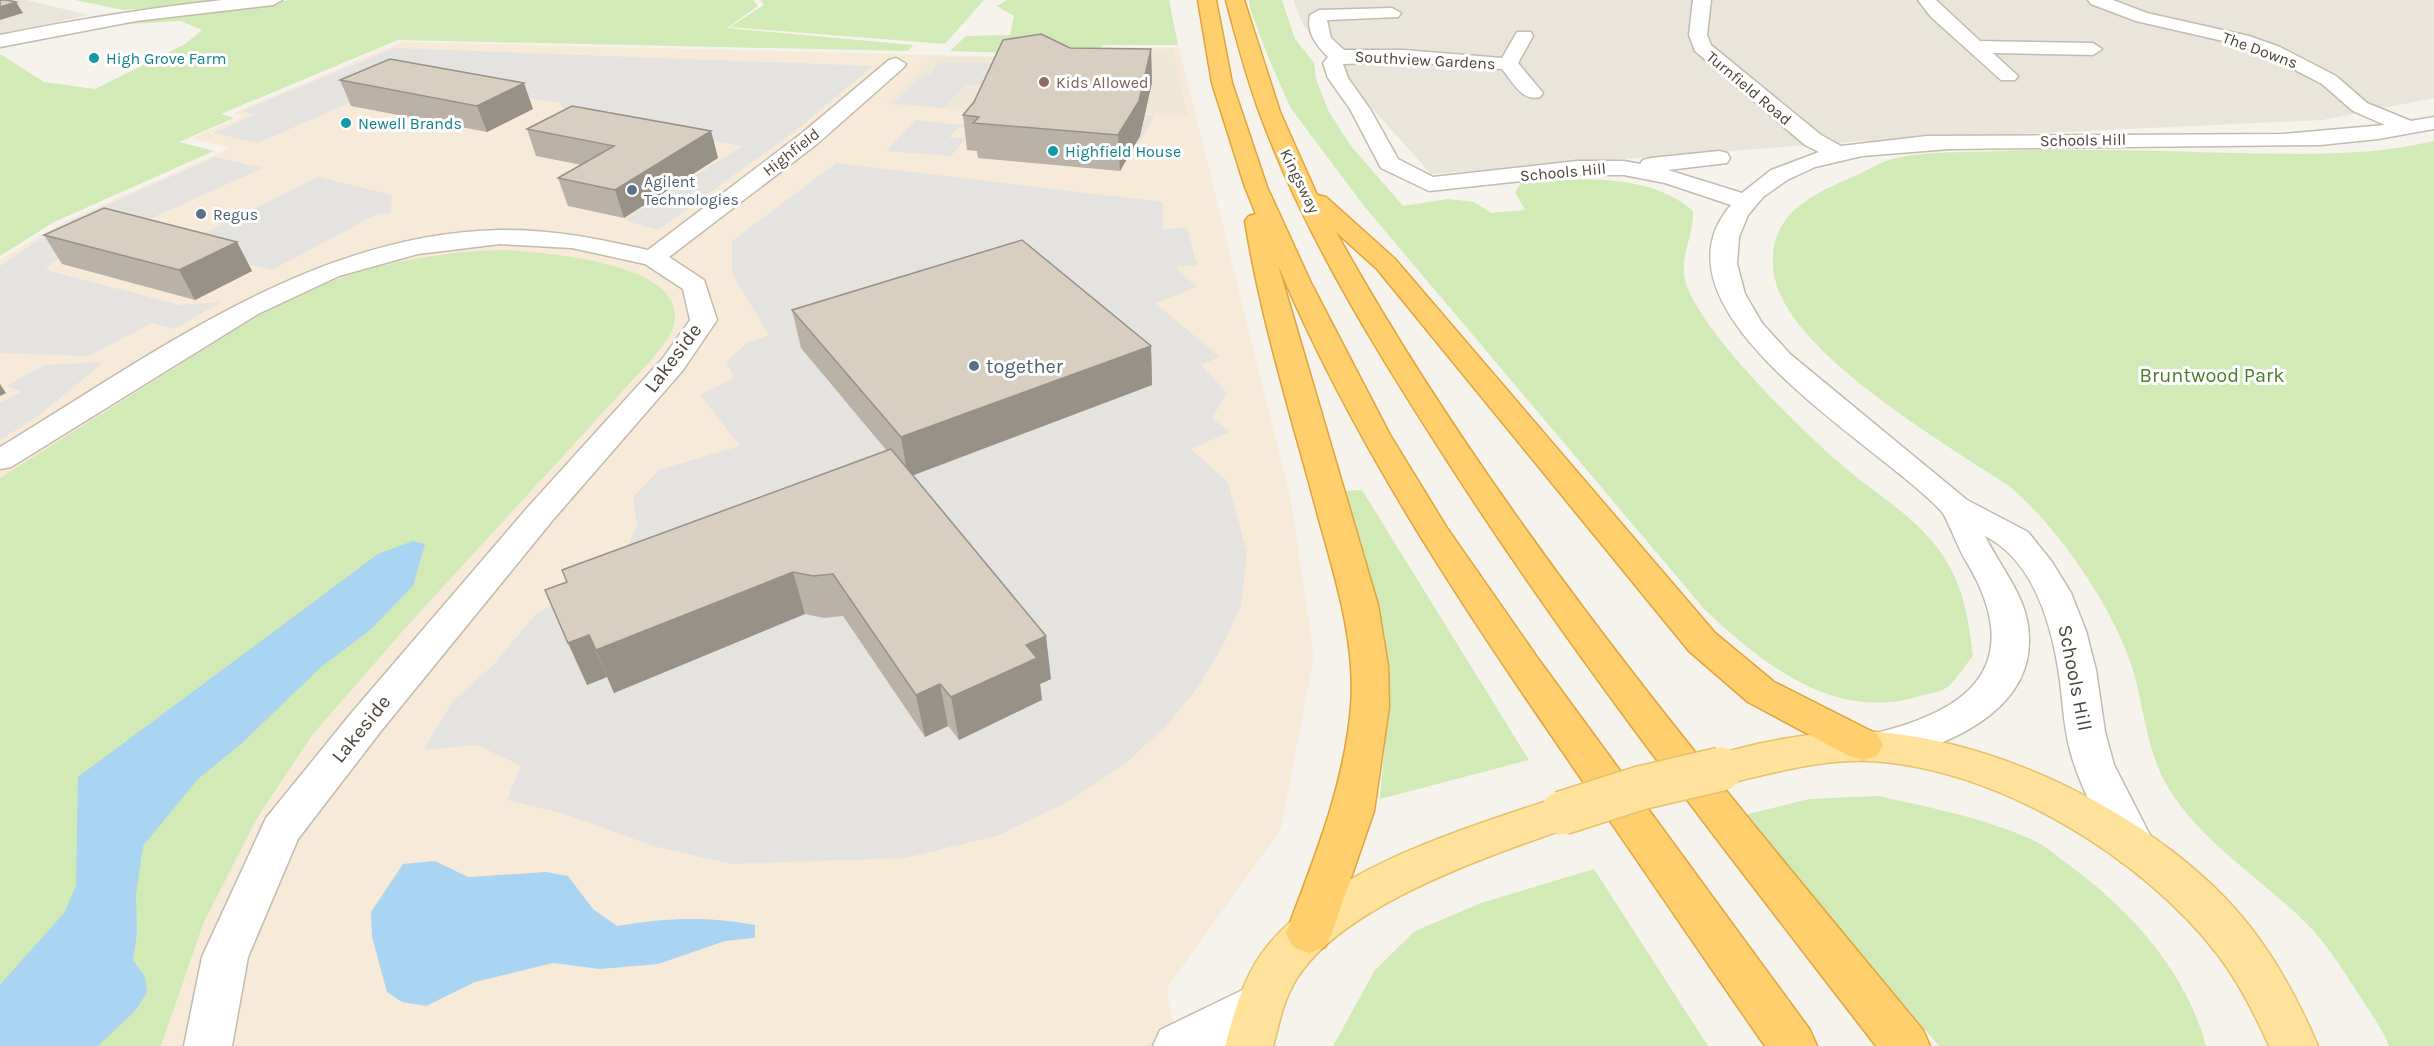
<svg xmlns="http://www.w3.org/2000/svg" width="2434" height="1046" viewBox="0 0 2434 1046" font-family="Karla,sans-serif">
	<rect width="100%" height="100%" fill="#f6f3ec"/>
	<path fill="#eae5da" d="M0,0H27L88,15L0,35Z
		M1293,0H2434V98L2323,120L1847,142L1431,174L1363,98L1303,25Z"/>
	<path fill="#f7ead8" d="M402,42L1100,59L1103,47H1179L1291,501L1314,656L1281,829L1167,988L1177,1046H0V260L57,225L230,148L192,138L243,116L233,113Z"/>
	<path fill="#efe8d6" d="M1107,49H1173L1188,116L1054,108L1048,116L885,104L932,56L1103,60Z"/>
	<path fill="#d2eab5" d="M75,0H251L124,10Z
		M291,0H753L758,6L727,28L913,45L908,51L398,40L221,114L234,118L179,142L214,151L54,222L0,256V54L44,82L95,89L185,44L202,30L181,21L95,26L185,9Z
		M760,0H984L945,44L730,27L764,5Z
		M1007,0H1169L1178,45H1102L1098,56L950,51L966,36L1010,35L1014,16L997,6Z
		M1249,0H1282L1295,39L1314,63L1316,79L1329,112L1351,146L1403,206L1448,199L1474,202L1491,213L1525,210L1515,192L1521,184C1575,178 1649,172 1693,211C1694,232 1682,254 1684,273C1687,321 1810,439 1849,471C1883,499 1926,524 1948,564C1965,593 1969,624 1973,656C1965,665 1956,681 1946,688C1939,692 1927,694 1920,696C1835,723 1763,664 1705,610L1364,206L1290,107L1267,54L1250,8Z
		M2434,141V1046H2389C2383,1030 2372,1015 2363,1001C2346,975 2328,945 2306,923C2262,879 2203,844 2169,789C2149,757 2145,718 2136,681C2121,618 2059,527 2009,486C2002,481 1994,477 1987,472C1927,432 1785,347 1774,274C1765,216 1810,195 1855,176C1865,172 1875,165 1886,161C1922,150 1962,153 1999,151C2077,148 2156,151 2234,153C2302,154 2367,157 2434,141Z
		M506,250C546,253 674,262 675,315C676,332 662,346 652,359L408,625L313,734L257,818L203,924L161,1046H0V478C60,440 121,402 181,364C223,338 265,308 311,289C372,264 439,251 506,250Z
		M1362,490L1529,760L1380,799L1387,718L1344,491Z
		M1878,796C1932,808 1985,818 2035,841C2047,847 2058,857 2069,865C2130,910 2186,971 2206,1046H1939L1744,815L1809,799Z
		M1594,869L1708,1046H1333L1375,970L1415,931L1481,903Z"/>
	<path fill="#e5e3e0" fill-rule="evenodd" d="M394,48L873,66L794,132L658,230L624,220L743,146L571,116L559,103L410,76L258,143L213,133L254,115L242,111Z
		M937,63H1020L993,85H966L944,108L894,103L924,75H930Z
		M1064,109L1154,116L1140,142L959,127L949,137L965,139L951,156L886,151L916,120L962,125L969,118Z
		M215,157L263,168L51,263L46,270L180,305L221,302L175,329L152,323L88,356L0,353V266L61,225Z
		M836,163L1163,202V229L1187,228L1197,265L1175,267L1197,287L1155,303L1220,357L1201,365L1227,393L1212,418L1230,432L1191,449L1228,482L1247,553L1241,606L1221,649L1198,687L1169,723L1126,763L1069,801L999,835L905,858L731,864L653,846L562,813L507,800L521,766L477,745L423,750L453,701L493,665L535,615L617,566L637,527L633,497L659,470L740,446L700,395L734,378L726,362L748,342L769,335L732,274V241ZM1025,276L1151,385L909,477ZM899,490L1041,701L959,740L948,726L925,737L842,614L824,618L807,613L614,692L607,677L587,685Z
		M318,177L392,195L391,213L377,214L272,270L199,252L223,239L204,233Z
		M104,362L38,416L0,440V403L21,392L7,386L44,365Z"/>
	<path fill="#a9d4f2" d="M413,541L425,544L413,586L370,630L320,668L241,744L198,779L143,846L136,894L137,933L133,960L145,977L147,992L135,1011L98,1046H0V985L64,913L76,886L78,777L378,554Z
		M435,861L468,877L546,872L568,876L593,909L617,926C668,918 704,916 755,925V938L725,941L658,964L600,969L553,963L475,982L426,1006L402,1002L387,992L372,937L371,912L403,864Z"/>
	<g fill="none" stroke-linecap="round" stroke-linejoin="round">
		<g stroke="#c2bbae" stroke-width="3">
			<path id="minor" d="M222,0H282L273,5L136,21L0,47V35C74,20 148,8 222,0Z
				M1693,0H1711L1707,35L1711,45L1821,135L1841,146L1927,136L2282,134L2385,125L2353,111L2322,84L2266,55L2236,44L2136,21L2091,4L2088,0H2113L2147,13L2249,36L2280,47L2336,76L2367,103L2411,121L2434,117V129L2378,139L2320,145L1949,149L1862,156L1815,167L1787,180L1763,197L1748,215L1739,237L1737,264L1745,294L1762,323L1790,354L1967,500L2028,532L2052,562L2071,593L2086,631L2096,670L2105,732L2114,765L2157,849L2151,862L2136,867L2121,862C2102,827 2082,792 2071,754C2064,730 2063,705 2060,681C2053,629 2035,561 1985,536C2002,571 2030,599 2029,641C2029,703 1967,736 1915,752C1898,757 1885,763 1867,758L1861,747L1867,736C1886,730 1905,726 1923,718C2003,686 2007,629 1966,561C1959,550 1947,518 1942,512C1885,448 1638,312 1731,205L1665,183L1624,175H1577L1429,191L1381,168L1350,109L1328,78L1323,63L1328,57C1316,45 1306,32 1310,15L1319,10L1392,8L1401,13L1398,17L1327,20L1331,38L1344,50H1404L1502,58L1517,32H1531L1533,36L1518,63L1543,93L1540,97C1522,102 1513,82 1502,69L1404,62L1343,64L1348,78L1370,109L1398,159L1433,177L1577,161H1624L1640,164L1643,160L1651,158L1719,151L1727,153L1730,158L1727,163L1668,170L1742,193L1771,170L1819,152L1805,145L1695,51L1689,35Z
				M1918,0H1936L1980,41L2093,43L2102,49L2093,55L1993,53L2018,76L2015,80H2001L1931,17Z
				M896,58L906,64L903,68L817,144L669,257L704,280L717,320L683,370L552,521L381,731L298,839L248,957L232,1046H184L202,957L266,818L353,711L528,507L663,358L690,320L683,289L645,264L572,248L500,244L418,254L339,276L258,314L11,467L0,469V447C154,354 313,233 501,230C551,229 599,239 648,250L801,134L889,60Z
				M1259,982L1276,989L1283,1004L1276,1019L1225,1046H1153L1160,1030Z"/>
		</g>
		<g stroke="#e6c16a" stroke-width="3">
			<path id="major" d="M1846,731C1985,729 2166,818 2251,928C2279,964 2300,1004 2318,1046H2269C2255,1014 2239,983 2218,955C2142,856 1995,767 1869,761C1819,759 1769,774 1721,785L1707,780L1701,769L1707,758C1751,743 1799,735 1846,731Z
				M1562,796L1577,801L1583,813L1577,825C1494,854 1337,905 1293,985C1282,1005 1279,1025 1273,1046H1225C1234,1014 1242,981 1262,953C1323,869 1467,828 1562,796Z"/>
		</g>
		<g stroke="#e0a43c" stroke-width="3">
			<path id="highway" d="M1198,0H1216L1232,83L1267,187L1311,283L1390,435L1447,528L1539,660L1810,1030L1817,1046H1765C1696,947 1628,847 1560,748C1454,594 1351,438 1278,265L1378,605L1388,666L1389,707L1374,811L1332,933L1325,947L1309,953L1293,947L1286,933C1314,859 1344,787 1351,707C1356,642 1335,577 1318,516C1292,418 1261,321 1245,221L1249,216L1256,214L1245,187L1212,83Z
				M1226,0H1244L1280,112L1317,195L1326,197L1395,259L1715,633L1774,682L1877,734L1883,745L1877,756L1863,760L1849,756L1748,702L1689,651L1377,269L1336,232C1496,521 1713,776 1923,1030L1930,1046H1876C1733,860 1587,676 1459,479C1384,363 1308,244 1260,114C1246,76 1236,38 1226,0Z"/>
		</g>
		<use href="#minor" fill="#fff" fill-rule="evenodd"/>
		<use href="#major" fill="#ffe39c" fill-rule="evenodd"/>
		<use href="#highway" fill="#ffcf6e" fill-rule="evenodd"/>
		<g stroke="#e6c16a" stroke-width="46" stroke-linecap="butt">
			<path id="major-bridge" d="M1562,813L1640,788L1721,769"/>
		</g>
		<use href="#major-bridge" stroke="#ffe39c" stroke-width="43"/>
	</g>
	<path fill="#bab2a6" d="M1070,48L1151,49L1152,82L1140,136L1120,171L978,158L977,151L967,150L963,115Z
		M340,80L533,109L487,132L351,106Z
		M527,129L711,131L718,158L624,218L568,206L558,178L582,165L536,156Z
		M44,235L237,242L252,271L195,300L62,264Z
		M792,310L1151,346L1152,385L912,476L1051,679L1040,684L1042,700L959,740L948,726L925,737L843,616L824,618L805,614L614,693L607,677L587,685L567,582L887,451L801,348Z"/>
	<path fill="#979187" d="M16,2L23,13L0,20V7Z
		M1151,49L1152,82L1140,136L1120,171L1118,135Z
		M524,83L533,109L487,132L477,106Z
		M711,131L718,158L624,218L615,190Z
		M237,242L252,271L195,300L179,270Z
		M1151,346L1152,385L908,477L901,437Z
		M0,384L6,393L0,396Z
		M793,572L805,614L614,693L596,650Z
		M589,635L607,677L587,685L568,643Z
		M1046,636L1051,679L1040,684L1042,700L959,740L951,697L1026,645Z
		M940,684L948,726L925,737L916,695Z"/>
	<path fill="#d8cfc1" stroke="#979187" stroke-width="1.5" d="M0,0H7L16,2L0,7Z
		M1041,34L1070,48L1151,49L1139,101L1118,135L973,123L979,117L963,115L974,102L1003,40Z
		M390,59L524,83L477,106L340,80Z
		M572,106L711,131L615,190L558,178L614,146L527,129Z
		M104,208L237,242L179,270L44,235Z
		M1022,240L1151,346L901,437L792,310Z
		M891,449L1046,636L1026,645L1037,658L951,697L940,684L916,695L833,574L813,576L793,572L596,650L589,635L568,643L545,590L567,582L562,570Z"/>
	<g fill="#0f9aa8" stroke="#fff" stroke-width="2">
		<circle cx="94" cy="58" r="6"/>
		<circle cx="346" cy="123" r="6"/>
		<circle cx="1053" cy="151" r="6"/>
	</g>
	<circle fill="#8d6e63" stroke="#fff" stroke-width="2" cx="1044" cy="82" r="6"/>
	<g fill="#5c6f8a" stroke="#fff" stroke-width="2">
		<circle cx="632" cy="190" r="6"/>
		<circle cx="201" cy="214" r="6"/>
		<circle cx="974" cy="366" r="6"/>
	</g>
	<g text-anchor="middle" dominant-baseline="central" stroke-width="6" stroke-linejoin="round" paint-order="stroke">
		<g font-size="16" fill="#4b4439" stroke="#fff">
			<text transform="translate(2260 50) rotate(20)">The Downs</text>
			<text transform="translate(1425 60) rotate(3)">Southview Gardens</text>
			<text transform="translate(1749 88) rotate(40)">Turnfield Road</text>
			<text transform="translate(2083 140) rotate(-1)">Schools Hill</text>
			<text transform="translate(791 152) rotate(-38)">Highfield</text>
			<text transform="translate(1563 172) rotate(-5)">Schools Hill</text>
			<text transform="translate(1300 181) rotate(64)">Kingsway</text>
		</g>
		<g font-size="16" fill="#0d838f" stroke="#fff" text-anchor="start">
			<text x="106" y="58">High Grove Farm</text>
			<text x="358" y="123">Newell Brands</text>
			<text x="1065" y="151">Highfield House</text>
		</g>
		<g font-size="16" fill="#785e54" stroke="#fff" text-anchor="start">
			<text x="1056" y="82">Kids Allowed</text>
		</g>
		<g font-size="16" fill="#4e5e75" stroke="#fff" text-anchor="start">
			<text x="644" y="181">Agilent<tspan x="644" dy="18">Technologies</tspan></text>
			<text x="213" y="214">Regus</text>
		</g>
		<g font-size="20" fill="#4b4439" stroke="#fff">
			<text transform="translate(673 358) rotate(-53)">Lakeside</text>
			<text transform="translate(2075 678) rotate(79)">Schools Hill</text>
			<text transform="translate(361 729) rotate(-51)">Lakeside</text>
		</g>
		<g font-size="20" fill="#4e5e75" stroke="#fff" text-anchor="start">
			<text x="986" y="366">together</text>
		</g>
		<g font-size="20" fill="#4a7f2a" stroke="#fff">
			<text x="2212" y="375">Bruntwood Park</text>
		</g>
	</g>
</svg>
